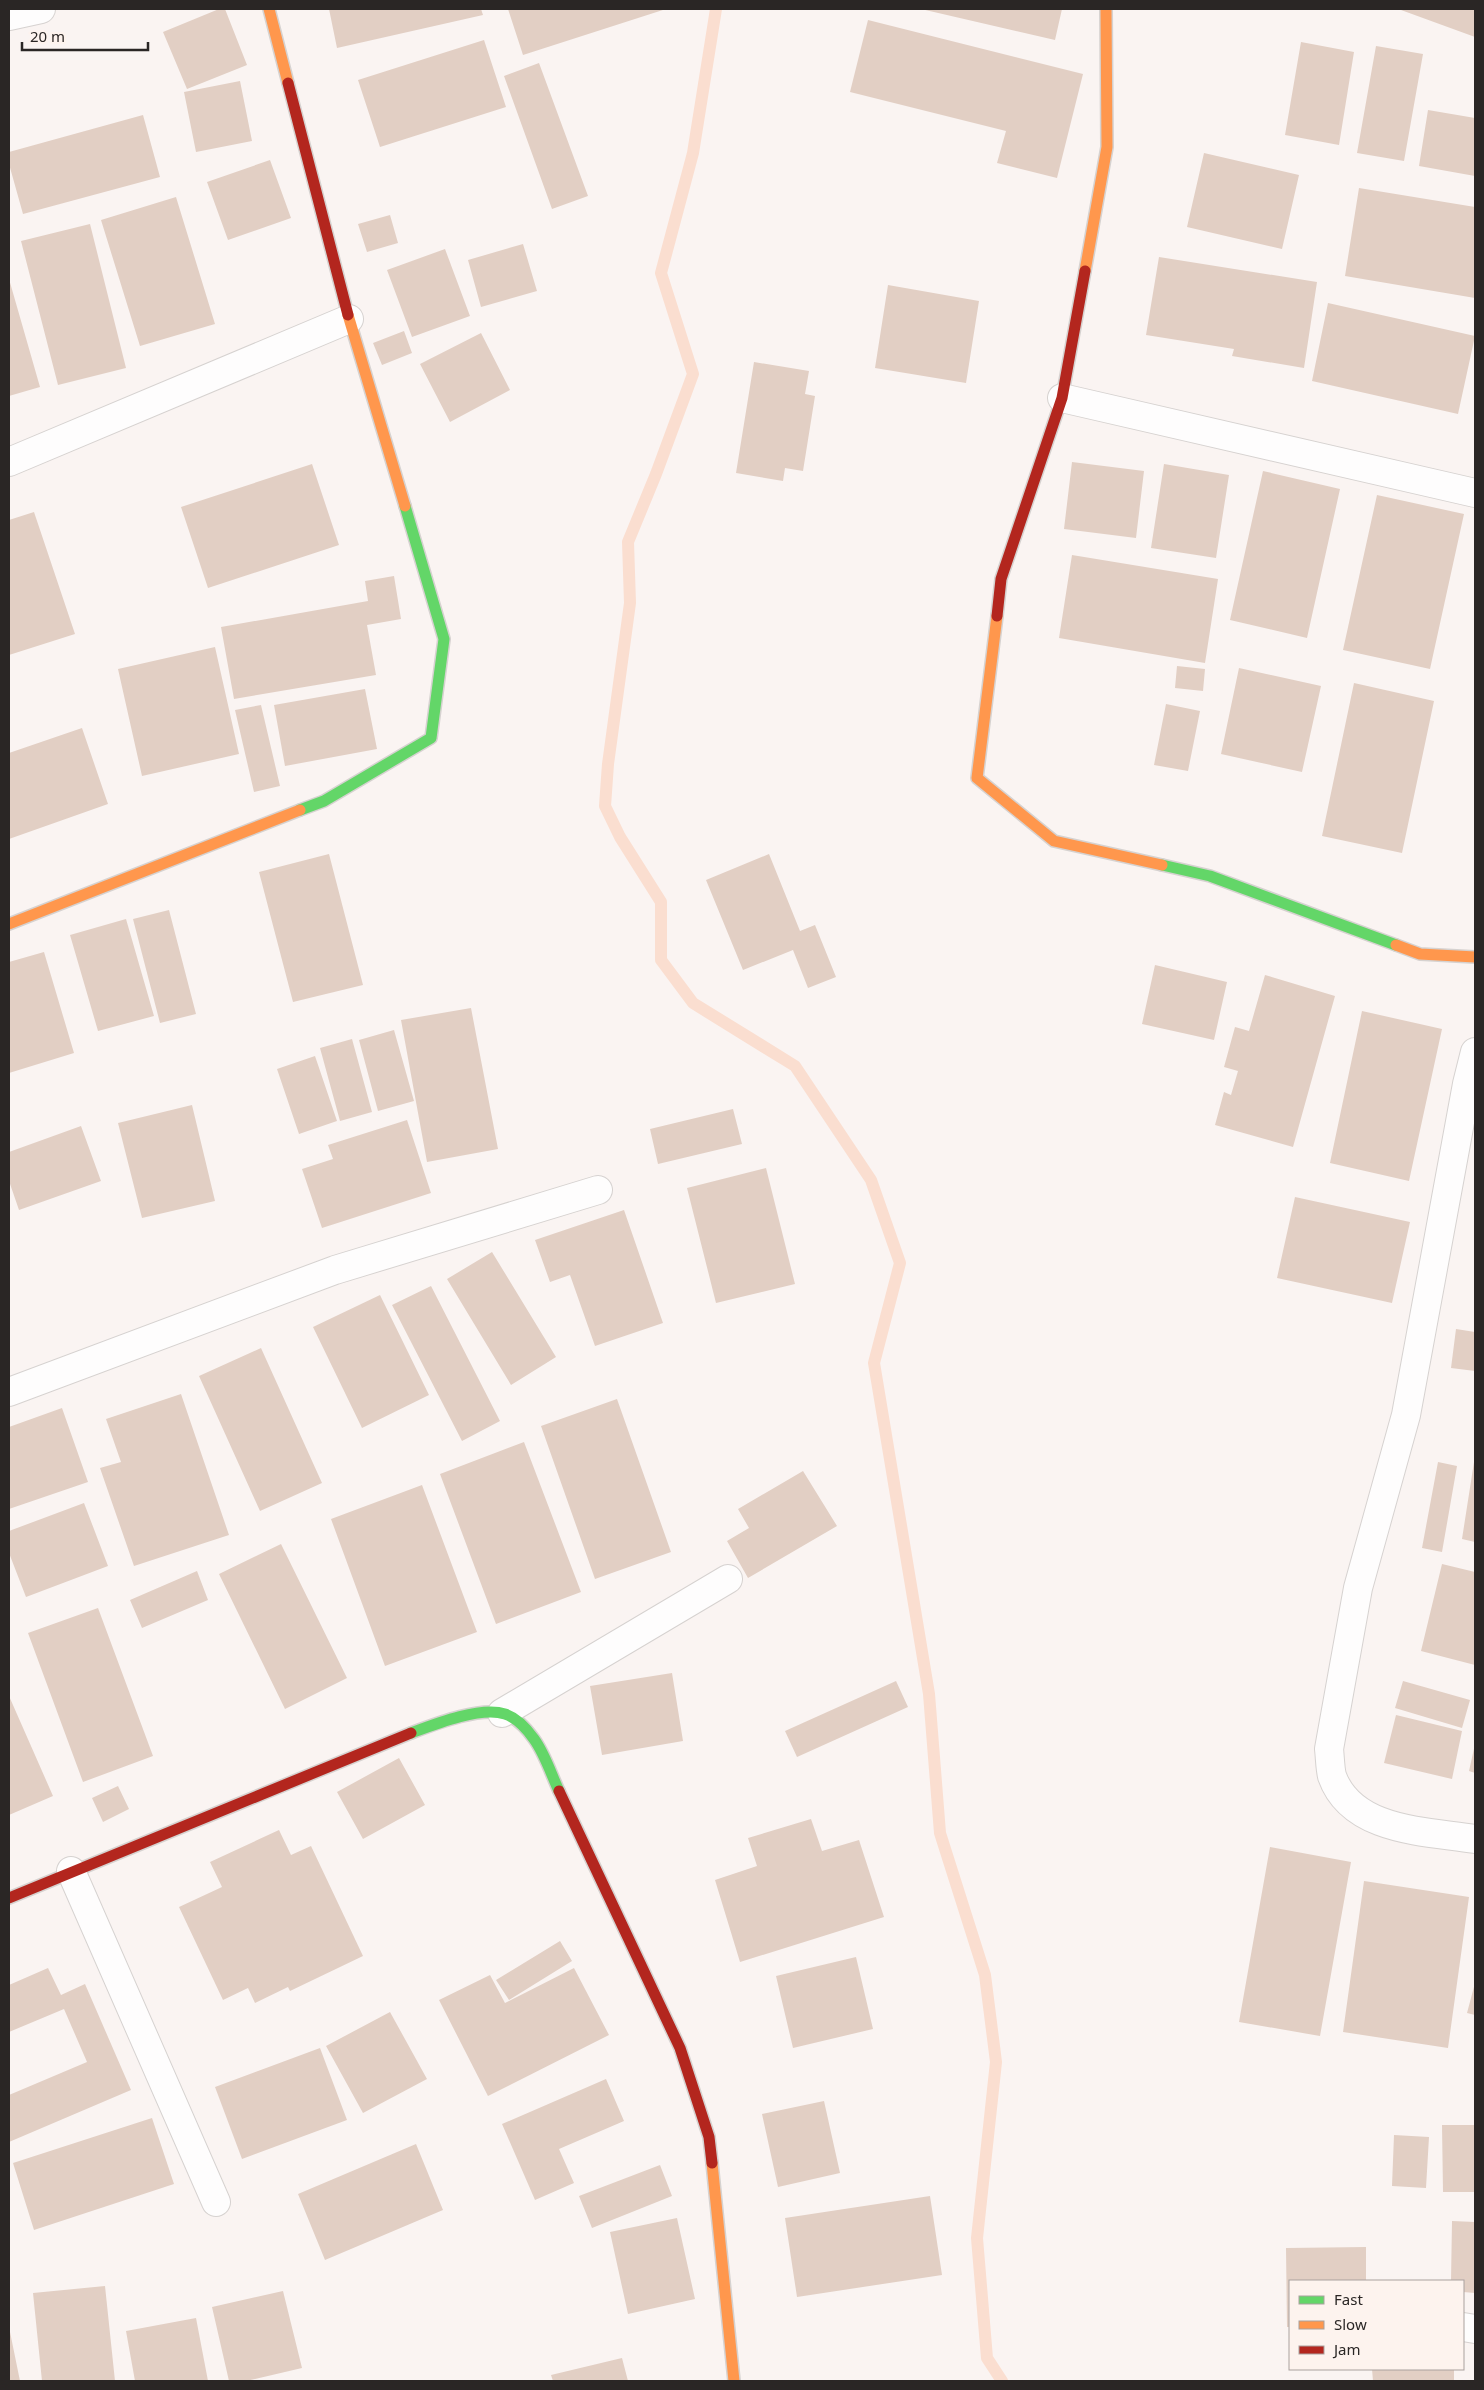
<svg xmlns="http://www.w3.org/2000/svg" width="1484" height="2390" viewBox="0 0 1484 2390" font-family="'Noto Sans',sans-serif">
	<rect width="100%" height="100%" fill="#faf4f2"/>
	<g fill="none" stroke-linecap="round" stroke-linejoin="round">
		<path stroke="#faded0" stroke-width="12" d="M716,9L693,153L661,273L693,374L656,474L628,542L630,603L608,764L605,806L620,837L661,902V960L693,1003L795,1066L871,1180L900,1263L874,1363L929,1694L940,1833L985,1975L996,2062L977,2238L987,2358L1002,2381"/>
	</g>
	<path fill="#e2cfc4" d="M219,9H225L247,65L187,89L163,32Z
		M329,9H481L483,15L337,48Z
		M508,9H666L523,55Z
		M921,9H1062L1055,40Z
		M1401,9H1475V37L1401,10Z
		M868,20L1083,74L1057,178L997,163L1006,131L850,92Z
		M484,40L506,107L380,147L358,80Z
		M1301,42L1354,52L1339,145L1285,135Z
		M1376,46L1423,54L1404,161L1357,153Z
		M539,63L588,196L552,209L504,76Z
		M240,81L252,141L196,152L184,92Z
		M1428,110L1475,118V176L1419,166Z
		M143,115L160,177L23,214L9,164V152Z
		M1204,153L1299,175L1282,249L1187,227Z
		M270,160L291,218L228,240L207,182Z
		M1359,188L1475,207V298L1345,276Z
		M176,197L215,324L140,346L101,220Z
		M390,215L398,243L367,252L358,224Z
		M90,224L126,368L58,385L21,241Z
		M523,244L537,291L481,307L468,260Z
		M445,249L470,316L412,337L387,270Z
		M1159,257L1317,282L1304,368L1232,356L1234,349L1146,335Z
		M9,279L40,387L9,396Z
		M888,285L979,301L966,383L875,368Z
		M1328,303L1475,336L1458,414L1312,381Z
		M404,331L412,353L382,365L373,343Z
		M481,333L510,390L450,422L420,364Z
		M754,362L809,371L805,394L815,396L803,471L785,468L783,481L736,473Z
		M1072,462L1144,471L1136,538L1064,529Z
		M312,464L339,545L208,588L181,507Z
		M1164,464L1229,475L1216,558L1151,548Z
		M1263,471L1340,489L1307,638L1230,620Z
		M1377,495L1464,514L1430,669L1343,650Z
		M34,512L75,634L9,655V520Z
		M1072,555L1218,579L1205,663L1059,638Z
		M394,576L401,619L367,625L376,675L234,699L221,627L368,601L365,581Z
		M215,647L239,754L142,776L118,669Z
		M1177,666L1205,669L1203,691L1175,688Z
		M1239,668L1321,686L1302,772L1221,754Z
		M1354,683L1434,701L1402,853L1322,836Z
		M365,689L377,749L285,766L274,705Z
		M1166,704L1200,711L1188,771L1154,765Z
		M261,705L280,786L254,792L235,710Z
		M82,728L108,804L9,839V753Z
		M329,854L363,985L293,1002L259,872Z
		M769,854L800,931L815,925L836,977L808,988L793,950L743,970L706,880Z
		M169,910L196,1014L160,1023L133,919Z
		M126,919L154,1016L98,1031L70,935Z
		M44,952L74,1053L9,1073V962Z
		M1155,965L1227,982L1214,1040L1142,1024Z
		M1265,975L1335,996L1293,1147L1215,1125L1224,1092L1231,1095L1238,1071L1224,1067L1235,1027L1249,1031Z
		M471,1008L498,1149L427,1162L401,1020Z
		M1362,1011L1442,1029L1409,1181L1330,1163Z
		M394,1030L414,1101L378,1111L359,1040Z
		M352,1039L372,1112L340,1121L320,1048Z
		M315,1056L337,1121L299,1134L277,1069Z
		M192,1105L215,1201L142,1218L118,1123Z
		M733,1109L742,1144L658,1164L650,1129Z
		M407,1120L431,1193L322,1228L302,1169L333,1159L328,1145Z
		M81,1126L101,1181L19,1210L9,1181V1152Z
		M766,1168L795,1284L716,1303L687,1188Z
		M1295,1197L1410,1222L1392,1303L1277,1278Z
		M624,1210L663,1323L595,1346L570,1275L550,1282L535,1240Z
		M492,1252L556,1357L511,1385L447,1279Z
		M431,1286L500,1421L462,1441L392,1305Z
		M380,1295L429,1395L362,1428L313,1327Z
		M1456,1329L1475,1332V1371L1451,1368Z
		M261,1348L322,1483L260,1511L199,1376Z
		M181,1394L229,1535L134,1566L100,1468L121,1462L106,1419Z
		M617,1399L671,1552L595,1579L541,1426Z
		M62,1408L88,1482L9,1509V1427Z
		M524,1442L581,1592L496,1624L440,1474Z
		M1438,1462L1457,1466L1442,1552L1422,1548Z
		M1474,1462H1475V1542L1462,1539Z
		M803,1471L837,1526L748,1578L727,1541L749,1528L738,1509Z
		M422,1485L477,1632L385,1666L331,1519Z
		M84,1503L108,1566L26,1597L9,1553V1531Z
		M281,1544L347,1678L285,1709L219,1574Z
		M1442,1564L1475,1572V1665L1421,1651Z
		M197,1571L208,1600L142,1628L130,1600Z
		M98,1608L153,1756L83,1782L28,1633Z
		M672,1673L683,1741L602,1755L590,1686Z
		M896,1681L908,1707L797,1757L785,1731Z
		M1403,1681L1470,1700L1462,1728L1395,1708Z
		M9,1696L53,1796L9,1815Z
		M1396,1715L1462,1731L1452,1779L1384,1763Z
		M1475,1744V1773L1469,1771Z
		M399,1758L425,1805L363,1839L337,1792Z
		M118,1786L129,1809L103,1822L92,1798Z
		M811,1819L822,1851L859,1840L884,1917L740,1962L715,1880L757,1866L748,1838Z
		M279,1830L291,1855L311,1846L363,1956L290,1991L288,1987L255,2003L248,1988L223,2000L179,1907L222,1887L210,1862Z
		M1270,1847L1351,1862L1320,2036L1239,2022Z
		M1364,1881L1469,1897L1448,2048L1343,2032Z
		M560,1941L572,1961L509,2000L496,1980Z
		M856,1957L873,2029L793,2048L776,1976Z
		M48,1968L61,1995L85,1984L131,2090L9,2142V2095L87,2062L64,2009L9,2032V1985Z
		M574,1968L609,2035L488,2096L439,2000L490,1975L505,2003Z
		M1475,1983V2015L1467,2013Z
		M390,2012L427,2079L363,2113L326,2046Z
		M320,2048L347,2120L242,2159L215,2087Z
		M606,2079L624,2121L559,2149L574,2183L535,2200L502,2124Z
		M824,2101L840,2173L778,2187L762,2114Z
		M152,2118L174,2184L34,2230L13,2163Z
		M1442,2125H1475V2192H1443Z
		M1394,2135L1429,2137L1426,2188L1392,2186Z
		M416,2144L443,2210L325,2260L298,2194Z
		M660,2165L672,2196L592,2228L579,2196Z
		M930,2196L942,2275L797,2297L785,2218Z
		M677,2218L695,2299L628,2314L610,2232Z
		M1452,2221L1475,2222V2293L1463,2292V2281H1451Z
		M1366,2247V2281H1290V2327H1287L1286,2248Z
		M105,2286L115,2381H42L33,2293Z
		M283,2291L302,2368L246,2381H229L212,2307Z
		M196,2318L208,2381H135L126,2331Z
		M9,2332H10L20,2381H9Z
		M622,2358L628,2381H553L551,2375Z
		M1372,2369H1454V2381H1373Z"/>
	<g fill="none" stroke-linecap="round" stroke-linejoin="round">
		<g stroke="#d6d2d0" stroke-width="30">
			<path id="street" d="M9,16L41,9
				M1062,398L1475,493
				M9,462L349,319
				M1475,1052L1467,1084L1406,1415L1358,1588L1329,1749C1330,1757 1330,1768 1332,1776C1352,1832 1426,1831 1475,1839
				M9,1392L335,1270L598,1190
				M502,1713L728,1579
				M71,1871L216,2202
				M1463,2327L1475,2329"/>
		</g>
		<g stroke="#d6d2d0" stroke-width="14">
			<path id="fast" d="M300,810L324,801L431,738L444,639L405,506
				M1162,865L1210,876L1396,945
				M411,1733C435,1724 481,1706 505,1714C517,1718 527,1729 534,1739C545,1754 551,1774 559,1791"/>
		</g>
		<g stroke="#d6d2d0" stroke-width="14">
			<path id="slow" d="M269,9L288,83
				M1085,271L1107,147L1106,9
				M348,315L405,506
				M997,616L977,778L1054,841L1162,865
				M9,924L300,810
				M1396,945L1420,954L1475,957
				M712,2163L734,2381"/>
		</g>
		<g stroke="#d6d2d0" stroke-width="14">
			<path id="jam" d="M288,83L348,315
				M997,616L1001,579L1062,398L1085,271
				M559,1791L680,2048L709,2137L712,2163
				M9,1898L411,1733"/>
		</g>
		<use href="#street" stroke="#fefdfd" stroke-width="28"/>
		<use href="#fast" stroke="#63d668" stroke-width="11"/>
		<use href="#slow" stroke="#ff974d" stroke-width="11"/>
		<use href="#jam" stroke="#b3261e" stroke-width="11"/>
	</g>
	<rect width="1484" height="2390" fill="none" stroke="#2a2625" stroke-width="20"/>
	<rect x="1289" y="2280" width="175" height="90" fill="#fdf3ee" stroke="#a9a19e"/>
	<rect x="1299" y="2296" width="25" height="8" fill="#63d668" stroke="#a9a19e"/>
	<text x="1334" y="2305" font-size="15" fill="#2a2625">Fast</text>
	<rect x="1299" y="2321" width="25" height="8" fill="#ff974d" stroke="#a9a19e"/>
	<text x="1334" y="2330" font-size="15" fill="#2a2625">Slow</text>
	<rect x="1299" y="2346" width="25" height="8" fill="#b3261e" stroke="#a9a19e"/>
	<text x="1334" y="2355" font-size="15" fill="#2a2625">Jam</text>
	<path d="M22 42v8h126v-8" fill="none" stroke="#2a2625" stroke-width="2.5"/>
	<text x="30" y="42" font-size="15" fill="#2a2625" stroke="#fdf3ee" stroke-width="4" paint-order="stroke">20 m</text>
</svg>
